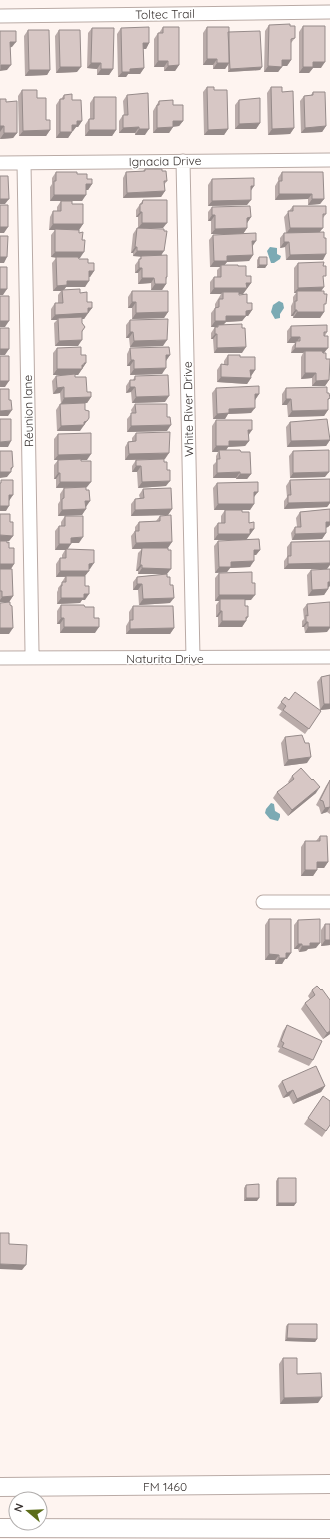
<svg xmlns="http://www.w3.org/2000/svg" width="330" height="1539" viewBox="0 0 330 1539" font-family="Quicksand,sans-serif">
	<rect width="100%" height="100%" fill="#fef4f0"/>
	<path fill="#7caab4" d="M270,247L277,248V254L281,256L280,259L274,263H271L267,251Z
		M279,301L283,303L284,308L280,314V318L275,319L271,312L273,305Z
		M271,803L274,804L275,811L280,814V817L278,821L270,819L265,813L266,809Z"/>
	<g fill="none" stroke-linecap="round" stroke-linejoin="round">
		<g stroke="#baaba6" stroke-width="15">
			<path id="street" d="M0,16L330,12
				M183,161L193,658
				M0,163L330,160
				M24,163L32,651L33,658
				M0,658L330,657
				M263,902H330"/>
		</g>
		<g stroke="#baaba6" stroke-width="20">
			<path id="secondary" d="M0,1487L330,1484
				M0,1528L330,1529"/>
		</g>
		<use href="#street" stroke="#fff" stroke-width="13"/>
		<use href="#secondary" stroke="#fff" stroke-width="18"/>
	</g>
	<path fill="#b9aba9" d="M269,25L290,26L295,38L291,43V60L287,66H282L278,72H264L265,31Z
		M303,26L321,68H313L309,73H299V32Z
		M163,27L179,65L175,71H164V67H154V39L158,33H159Z
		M207,27L229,32L262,67L260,70L228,72V65L225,69H213V65H203V33Z
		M92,28L113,69L109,75H97V69L87,68L88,33Z
		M121,28L149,43L146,49H143L144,68L140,74H128L126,77H118L117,34Z
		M28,30L50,70L47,75L25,76L24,36Z
		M59,30L77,72L56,73L55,36Z
		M207,87L214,90L228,129L224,135H204L203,92Z
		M271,87L294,128L290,134L268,135L267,93Z
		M22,90L37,98L50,130L46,136H19L18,96Z
		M313,92L326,126L322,132L301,133L300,101L304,96L311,95Z
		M64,95L82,121L78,127H76L73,131H72V132L68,138H56V105L60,99H61Z
		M127,95L145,135H135V133H119V121L123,115H124L123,101Z
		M94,97L116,130L112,136H85V125L89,119H90V103Z
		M0,99L6,102L17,133L13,138L0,139Z
		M239,100L260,123L256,129H235V105Z
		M159,101L173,105L183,121L179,126L173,127L169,133H153V111Z
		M145,169L162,171L167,181L164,185L165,191L161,197L123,198V178L126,172L143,171Z
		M56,172L77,174L87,179L92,184L88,190H86L82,201H50V187L52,184V178Z
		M282,172L324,199L320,204L308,205V199L275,200V186L278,181V178Z
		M212,179L251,191L247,205L208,206V185Z
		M143,200L163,228H145L162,255L167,277L166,280V284L162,290H151V283L138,284V273H135V265L141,257L133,256V253H131L133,234L137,228H138V217H136V210Z
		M61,201L72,204L83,224L79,230L80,258H78L79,259L88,263L94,271L90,277H89L85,287H66L64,290L80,293L92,308L84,319H82V323L85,327L82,332L78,346H55L54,323L57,320H51V309L55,303H58V295L61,291H53L52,263L56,258L51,257V235L55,230H49L50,217L53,211H57V207Z
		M293,206L326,214L323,218L320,232L323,260H286L285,247L280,248V238L284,233H286L284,217Z
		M212,207L251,217L247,223V228L243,234L253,246V255L249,261L227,262L224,265L238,266L251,283L243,294H239V295L247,303L252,310L248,316H246L242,321L226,322L224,324L242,353H214L213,339H211V333L215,327H217H211V313L215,308V304L221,294H210V282L214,277H217V270L220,267H210L209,240L213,235L230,234H211V221H208V212Z
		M259,257L267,265L265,268H257V260Z
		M298,263L323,281L321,291L324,308V312L320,318H293V316H291V306L293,302V297L296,293H294V268Z
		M132,291L168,312L164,318L132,319V308H128V297Z
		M130,320L163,346L130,347L129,338H126V325Z
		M291,326L327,332L325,336L324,353L326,359L329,380L325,386H312V378L301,379V357L303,353H291L292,347L295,343H287V331Z
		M57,348L81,355L86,363L78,375H75V377L91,397L87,403L61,404L60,393L53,394L52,381L56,376L70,375H53V353Z
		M130,348L170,355L166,360L162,374L130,375V366H127V354Z
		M228,355L240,357L255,370L251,376H250L251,378L247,384L217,382V370L221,364H224V361Z
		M135,376L165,402L132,403L131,392L126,393V386L130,380H133Z
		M216,388L259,394L255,400L251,413L228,414L225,419H213L212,393Z
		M286,388L327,393L330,398L328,400V410L324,416L288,417L287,405H282V394Z
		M60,404L80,431H57L56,410Z
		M135,404L167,431L127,432V419L132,413L131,410Z
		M216,420L248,435L249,441L245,446L228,447L226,450L241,452L251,474L247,479H236V478H213V465L216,462V456L218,452H212V426Z
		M290,422L330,440L326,446L287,447L286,427Z
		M136,433L165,459L125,460V447L128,442L132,441V438Z
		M58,434L87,460H81L87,487H86V507L82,515L58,516V504L60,501V494L64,488H78H56V479H54V465L58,460H54V439Z
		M293,451L325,477L290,478L289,456Z
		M136,460L166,486L138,488L137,472H132V466Z
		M330,479V503L327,507L284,509V501L287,497L286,486L290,480Z
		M217,483L254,497V504L250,510H214L213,488Z
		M143,489L172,509L168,515L131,516V504L135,499H140L139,495Z
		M330,509V525L328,527L326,528V533L322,539L292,540L291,533L295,527H297L296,518L300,512Z
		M225,510L242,512L254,529L246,540H214V528L218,523H221V516Z
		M65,516L79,543H71L67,549L90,569H89L85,576V600H82L80,603L57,604V592L58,590V588L62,583V582L65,577H56V564L60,558H62V555L65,550H55V531L59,526H61V522Z
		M160,516L168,548L167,574L170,603L139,605L138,590H133V582L137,577L165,574H138V571H136L138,553L142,549H132L131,536L135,531V527L139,522L156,521Z
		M10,522L13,536L9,541H7V543L9,548L14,564L11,569L13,596L9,602H0V541Z
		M218,541L260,550L256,555H254L250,567L230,568L227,572L215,573L214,546Z
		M291,542L327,569H284V561L287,557V547Z
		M311,570L329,587L328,588V589L324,595L308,596L307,575Z
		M219,573L251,600H245V606L246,620L242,627H218V617H216V605L219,601H215V578Z
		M307,604L327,632L305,633L304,627H302V621L304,619L303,609Z
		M61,605L94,618L95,633H60V624H57V611Z
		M133,606L174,628L170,634H126V626L129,621V612Z
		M330,675V709L320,710L317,682L321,677Z
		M285,697L289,700L321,711L305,734L279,715L282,711L277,708Z
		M285,737L305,743L307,763L284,766L281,743Z
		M292,776L312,780L316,793L288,816L273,798L277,792L289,783L288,782Z
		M330,780V814L327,812L321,814L319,807L316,805L326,786Z
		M320,836L328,862L324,868H317V870L313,876H301V847L305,841H316Z
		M269,919L287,959H285L282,964H275V960H265V925Z
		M298,920L316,948L308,949L306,951L299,952L298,949H294V925Z
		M330,920V945L321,946V930L325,924H330Z
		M312,990H321L330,1000V1034L323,1039L301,1009L305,1003L310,999L308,996Z
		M287,1025L313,1060L309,1066L278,1052L280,1048L277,1047L283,1031Z
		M282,1081L325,1086L321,1092L293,1104L289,1096L283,1098L278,1086Z
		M323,1096L330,1125L322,1137L304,1124Z
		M278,1178L294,1206H276V1181Z
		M246,1185L257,1201H244V1188Z
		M288,1324L317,1339L315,1342L285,1341L286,1326Z
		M283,1358L297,1374L318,1403L280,1404L279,1364Z"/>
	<path fill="#968b8a" d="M10,42H16L12,47L6,48Z
		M143,43H149L146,49H139Z
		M207,59H217L213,65H203Z
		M282,60H291L287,66H278Z
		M158,61H168L164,67H154Z
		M313,62H325L321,68H313L309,73H299L303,67Z
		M91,63H101L97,69L87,68Z
		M217,63H229L225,69H213Z
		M1,65H11L7,70L0,71Z
		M179,65L175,71H164L168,66Z
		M268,66L282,67L278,72H264Z
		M60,67H81L77,72L56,73Z
		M262,67L260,70L228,72L230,69Z
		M144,68L140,74H128L126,77H118L122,72L130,69Z
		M101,69H113L109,75H97Z
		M29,70H50L47,75L25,76Z
		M77,121H82L78,127H76L73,131H68L72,125Z
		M173,121H183L179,126L169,127Z
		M260,123L256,129H235L239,124Z
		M0,126H4L0,132Z
		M326,126L322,132L301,133L305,128Z
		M139,127L135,133H119L123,128Z
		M173,127L169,133H153L157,128Z
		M294,128L290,134L268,135L272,129Z
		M139,129H149L145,135H135Z
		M228,129L224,135H204L208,130Z
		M50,130L46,136H19L23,131Z
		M89,130H116L112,136H85Z
		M60,132H72L68,138H56Z
		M4,133H17L13,138L0,139Z
		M86,184H92L88,190H82Z
		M251,186H254L250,192Z
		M165,191L161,197L123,198L127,193Z
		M279,194H312L308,199L275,200Z
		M54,195H86L82,201H50Z
		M0,199H9L5,204H0Z
		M312,199H324L320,204L308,205Z
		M251,200L247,205L208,206L212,201Z
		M140,212H142L138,217H136Z
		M212,215H215L211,221H208Z
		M251,217L247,223V218Z
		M142,223H167L163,228H138Z
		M53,224H83L79,230H49Z
		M0,227H8L4,233H0Z
		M247,228L243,234H211L215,229Z
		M290,228H323L319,233L286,234Z
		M252,241H256L252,247Z
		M284,242H289L285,247L280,248Z
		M135,247H137L133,253H131Z
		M137,251H164L160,257L133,256Z
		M55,252H84L80,258L51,257Z
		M326,254L323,260H286L290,255Z
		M253,255L249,261L227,262L223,267L221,265L220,267H210L214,261L227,256Z
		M0,257H7L4,263H0Z
		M259,265H267L265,268H257Z
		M139,268H142L138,273H135Z
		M89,271H94L90,277H85Z
		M142,278H154L151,283L138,284Z
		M67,281H89L85,287H66L63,291L62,290L61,291H53L57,286Z
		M246,283H251L243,294H223V292L221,294H210L214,288Z
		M155,284H166L162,290H151Z
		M324,287L320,293L297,291L296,293H294L298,288Z
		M0,289H7L3,295H0Z
		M132,302H136L132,308H128Z
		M88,308H92L88,313H86H88L84,319L58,320V318L57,320H51L55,315Z
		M252,310L248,316H246L242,321L226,322L222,326L218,325L217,327H211L215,321L226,316L246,311Z
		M295,310H297L293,316H291Z
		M168,312L164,318L132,319L136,313Z
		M297,312H324L320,318H293Z
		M0,321H9L5,327H0Z
		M130,332H133L129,338H126Z
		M215,334H217L213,339H211Z
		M291,337H300L296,343V341L295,343H287Z
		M82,340L78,346H55L59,341Z
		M167,340L163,346L130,347L134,341Z
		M246,347L242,353H214L217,348Z
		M295,348H328L324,353L305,351L303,353H291Z
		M0,349H9L5,355H0Z
		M166,355H170L166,361Z
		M131,360H134L130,366H127Z
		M84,363H86L78,375H53L57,369Z
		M166,368L162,374L130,375L134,369Z
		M250,370H255L251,376H246Z
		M305,373H316L312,378L301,379Z
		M221,377L251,378L247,384L217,382Z
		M329,380L325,386H312L316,381Z
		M0,381H9L5,387H0Z
		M64,387L60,393L53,394L57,388Z
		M130,387H135L131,392L126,393Z
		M255,394H259L255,400Z
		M169,396L165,402L132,403L136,397Z
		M91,397L87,403L61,404L64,398Z
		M286,399H291L287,405H282Z
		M255,408L251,413L228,414L225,419H213L217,414L229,409Z
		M12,410L8,416H0V411Z
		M328,410L324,416L288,417L292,411Z
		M87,421L80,431H57L61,426Z
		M171,425L167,431L127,432L131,426Z
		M248,430H252L248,436Z
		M330,440L326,446L287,447L291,441Z
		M11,441L8,447H0V442Z
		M229,441H249L245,446L228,447L225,452L219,450L218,452H212L216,446Z
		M169,453L165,459L125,460L129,454Z
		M91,454L87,460H54L58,455Z
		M136,466H141L137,472H132Z
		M13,467L10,472H11L7,477L0,478V472L11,468Z
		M240,472L236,478H213L217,473Z
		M329,472L325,477L290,478L293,473Z
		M58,473H60L56,479H54Z
		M240,474H251L247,479H236Z
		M170,481L166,486L138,488L142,482Z
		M60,482H91L87,487L56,488Z
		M254,492H258L254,497H250Z
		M9,495H13L9,501Z
		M85,501H90L86,507Z
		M330,502V503L327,507L284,509L288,503Z
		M218,504H254L250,510H214Z
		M0,506H9L6,511H0Z
		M86,509L82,515L58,516L62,510Z
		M172,509L168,515L131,516L135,510Z
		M326,522H330V525L328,527L322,528Z
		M250,529H254L246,540H214L218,534Z
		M326,533L322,539L292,540L295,534Z
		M0,535L13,536L9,541H0Z
		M83,537L79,543H67L71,538Z
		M172,542L168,548L132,549L136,543Z
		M59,544H71L67,550H55Z
		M254,550H260L256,555H250Z
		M254,561L250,567L230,568L227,572L215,573L219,567L231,562Z
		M94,563L90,569H85L89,564Z
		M330,563V565L327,569H284L288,564Z
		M0,564H14L10,570H0Z
		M140,565H142L138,571H136Z
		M142,568L171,569L167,574H138Z
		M60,571H89L85,576L56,577Z
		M328,582H330V586L329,587L324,588Z
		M137,584H142L138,590H133Z
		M328,589L324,595L308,596L312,590Z
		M84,594H89L85,600H82L80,603L57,604L61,598Z
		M219,595H255L251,600L220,601V599L219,601H215Z
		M13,596L9,602H0V600L2,597Z
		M174,598L170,603L139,605L143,599Z
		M220,611H222L218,617H216Z
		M248,617L245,621H246L242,627H218L222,621Z
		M61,618H64L60,624H57Z
		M306,622H308L304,627H302Z
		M64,627H99L95,633H60Z
		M308,627H330V628L327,632L305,633Z
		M0,628H13L9,634H0Z
		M174,628L170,634H126L130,629Z
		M324,704H330V709L320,710Z
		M311,757L307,763L284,766L288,760Z
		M320,787L316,793L288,816L292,810Z
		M330,807L327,812L321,814L325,808Z
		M317,862H328L324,868H313Z
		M305,870H317L313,876H301Z
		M325,940H330V945L321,946Z
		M310,943H320L316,948L308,949L306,951L299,952L302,946Z
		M298,944H302L298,949H294Z
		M286,953H291L287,959H285L282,964H275L279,958Z
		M269,954L279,955L275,960H265Z
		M330,1031V1034L323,1039L327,1033Z
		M325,1086L321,1092L293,1104L297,1099Z
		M293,1090L289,1096L283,1098L287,1093Z
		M246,1198H259L257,1201H244Z
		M278,1203H296L294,1206H276Z
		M0,1264L26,1265L22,1270L0,1269Z
		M287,1338L317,1339L315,1342L285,1341Z
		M322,1397L318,1403L280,1404L284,1398Z"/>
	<path fill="#d7c7c5" stroke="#968b8a" d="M290,24V26H295V38L291,39V60H282V67L268,66L269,25Z
		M303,26H325V62H313V67H303Z
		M149,27V43H143L144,68L130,69V72H122L121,28Z
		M163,27H179V65L168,66V61H158V33H163Z
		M207,27H229V63H217V59H207Z
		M92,28H114L113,69H101V63H91Z
		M28,30H49L50,70H29Z
		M59,30H80L81,67H60Z
		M0,31H16V42H10L11,65H1V70H0Z
		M260,31L262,67L230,69L228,32Z
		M207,87H214V90H227L228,129L208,130Z
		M271,87H282V92L293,91L294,128L272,129Z
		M22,90H37V98H46V120H50V130L23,131Z
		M313,92H325L326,126L305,128L304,96L313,95Z
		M148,93L149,129H139V127L123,128V115H128L127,95Z
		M72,94V100H81L82,121H77V125H72V132H60V99H64V95Z
		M94,97H116V130H89V119H94Z
		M260,98V123L239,124V100Z
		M0,99H6V102L17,101V133H4V126H0Z
		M173,100V105H183V121H173V127L157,128V105H159V101Z
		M145,169H162V171H166L167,181H164L165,191L127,193L126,172L145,171Z
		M56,172H77V174H87V179H92V184H86V195H54V181H56Z
		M282,172H323L324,199H312V194H279V181H282Z
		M0,176H8L9,199H0Z
		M254,178V186H251V200L212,201V179Z
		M143,200H167V223H142V212H140V204H142Z
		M61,201H72V204H83V224H53V211H61Z
		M0,205H8V227H0Z
		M250,206L251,217L247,218V228L215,229V215H212V207Z
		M293,206H326V214H323V228H290L288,211H293Z
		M137,228L164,229V231H167L164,251H137V247H135Z
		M55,229L79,230V233L83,232L82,240H85L84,252H55Z
		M324,232V238H326V254L290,255L289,242H284V233Z
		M256,233V241H252L253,255L227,256V261H214L213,235Z
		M0,236H8L7,257H0Z
		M167,255V277H166V284H155L154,278H142V268H139V259H141V256Z
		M56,257H78L79,259H88V263H94V271H89V281H67V285L57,286Z
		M259,257H267V265H259Z
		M324,262L323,266H326V276H323L324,287L298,288V263Z
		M221,265H238V266H246V276H251V283H246L247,288H214V277H221Z
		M0,267H7V289H0Z
		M80,289V293L87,292V302H92V308H88V313L55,315V303H63L62,290Z
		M132,291H168V312L136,313V302H132Z
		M297,291H324V294H327L326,304H324V312H297V310H295V301H297Z
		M223,292H239V295L247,294V303H252V310L246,311V316H226V321H215V308L219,307V299H223Z
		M0,296H9V321H0Z
		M82,317V323L85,327L82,331V340L59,341L58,318Z
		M168,319L167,340L134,341L133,332H130V320Z
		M242,324V328H245L246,347L217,348V334H215V327H218V325Z
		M327,325V332H324V336H328V348H295L296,341H300V337H291V326Z
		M0,328H9V349H0Z
		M81,347V355H86V363H84V365H82V369H57V348Z
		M169,347L170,355H166V368L134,369V360H131L130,348Z
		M305,351H322L323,353H326V359H330L329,380L316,381V373H305Z
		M228,355H240V357H255V370H250L251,378L221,377V364L228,365Z
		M0,356H9V381H0Z
		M75,374V377H86L87,392H91V397L64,398V387L57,388L56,376Z
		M168,375L169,396L136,397L135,387H130V380H135V376Z
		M259,386V394H255V408L229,409V413L217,414L216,388Z
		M327,387V393H329L330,398L328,399V410L292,411L291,399H286V388Z
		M0,389H9V400H11L12,410L0,411Z
		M85,403V410L89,411V418L87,421L84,422V425L61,426L60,404Z
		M135,404H167V417H170L171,425L131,426V413H136Z
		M0,419H11V441L0,442Z
		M327,419L330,440L291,441L290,422Z
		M216,420H252V430H248L249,441H229V446H216Z
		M170,432L169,453L129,454L128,442L136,441V433Z
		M91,433V454L58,455V434Z
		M219,450H240L241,452H250L251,474H240V472L217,473V459H220Z
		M329,450V472L293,473V451Z
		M0,451H12L13,467L11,468V472H0Z
		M81,459V461H91V482H60V473H58V460Z
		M164,459V462H167V470H170V481L142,482L141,466H136V460Z
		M330,479V502L288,503V495H291L290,480Z
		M1,480H13V495H9V506H0V483H1Z
		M258,482V492H254V504H218L217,483Z
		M86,487V490H89L90,501H85L86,509L62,510V499L64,498V488Z
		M171,488L172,509L135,510V499L144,498L143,489Z
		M330,509V522H326V533L295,534V527H301L300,512Z
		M225,510H242V512H249V523L254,522V529H250V534H218V523H225Z
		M0,514H10V522H13V536L0,535Z
		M171,515L172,542L136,543L135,531H139V522L160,521V516Z
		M65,516H83V537L71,538V544H59V526H65Z
		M259,539L260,550H254V561L231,562V567H219L218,541Z
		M0,541H7V543L9,542V548H14V564H0Z
		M330,541V563L288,564V556H291V542Z
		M142,548H168V550H171V569L142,568V565H140Z
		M66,549L94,550V563L89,564V571H60V558H66Z
		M0,569H12L13,596L2,597V591H0Z
		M330,569V582H328V589L312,590L311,570Z
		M252,572V583H255V595H219V573Z
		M167,574V577H170V585H173L174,598L143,599L142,584H137V577Z
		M66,576H85V586H89V594H84V598H61V586H62V582H66Z
		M220,599H245V606H248V617H246V621H222V611H220Z
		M10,602V605L12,606L13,628H0V603Z
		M330,602V627H308V622H306V615L308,616L307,604Z
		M61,605H84L85,607H94V618H99V627H64V618H61Z
		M133,606H173L174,628L130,629V620H133Z
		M330,675V704H324L321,677Z
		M295,692L321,711L309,729L283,710L286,706L281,702L285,697L289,700Z
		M302,735L305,743H309L311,757L288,760L285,737Z
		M301,768L312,780L313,779L320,787L292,810L277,792L294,779L292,776Z
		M330,780V807L325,808L323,801L320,800Z
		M320,836H327L328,862H317V870H305V841H320Z
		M269,919H291V953H286V958H279V955L269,954Z
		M320,919V943H310V946H302V944H298V920Z
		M325,924H330V940H325Z
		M317,986L321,990L322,989L330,1000V1031L327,1033L305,1003L315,995L312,990Z
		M287,1025L322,1041L313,1060L282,1047L284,1043L281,1041Z
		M316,1066L325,1086L297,1099L293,1090L287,1093L282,1081Z
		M323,1096L330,1101V1125L326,1131L308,1118Z
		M278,1178H296V1203H278Z
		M259,1184V1198H246V1185Z
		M0,1233H9V1244L27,1245L26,1265L0,1264Z
		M288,1324H317V1339L287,1338Z
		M283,1358H297V1374L321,1373L322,1397L284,1398Z"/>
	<g text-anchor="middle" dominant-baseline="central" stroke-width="3" stroke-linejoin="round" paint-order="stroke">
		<g font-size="12" fill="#36302e" stroke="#fff">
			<text transform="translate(165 14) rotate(-1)">Toltec Trail</text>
			<text transform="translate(165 161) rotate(-1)">Ignacia Drive</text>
			<text transform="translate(188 409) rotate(-91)">White River Drive</text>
			<text transform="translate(28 411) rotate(-91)">Réunion lane</text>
			<text x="165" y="658">Naturita Drive</text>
			<text x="165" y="1486">FM 1460</text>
		</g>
	</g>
	<g transform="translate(28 1511) rotate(289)"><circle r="19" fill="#ffffff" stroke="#afacab"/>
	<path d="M0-3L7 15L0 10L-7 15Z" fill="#5c6d19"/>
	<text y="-6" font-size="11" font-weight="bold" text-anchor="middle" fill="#36302e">N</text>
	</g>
</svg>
